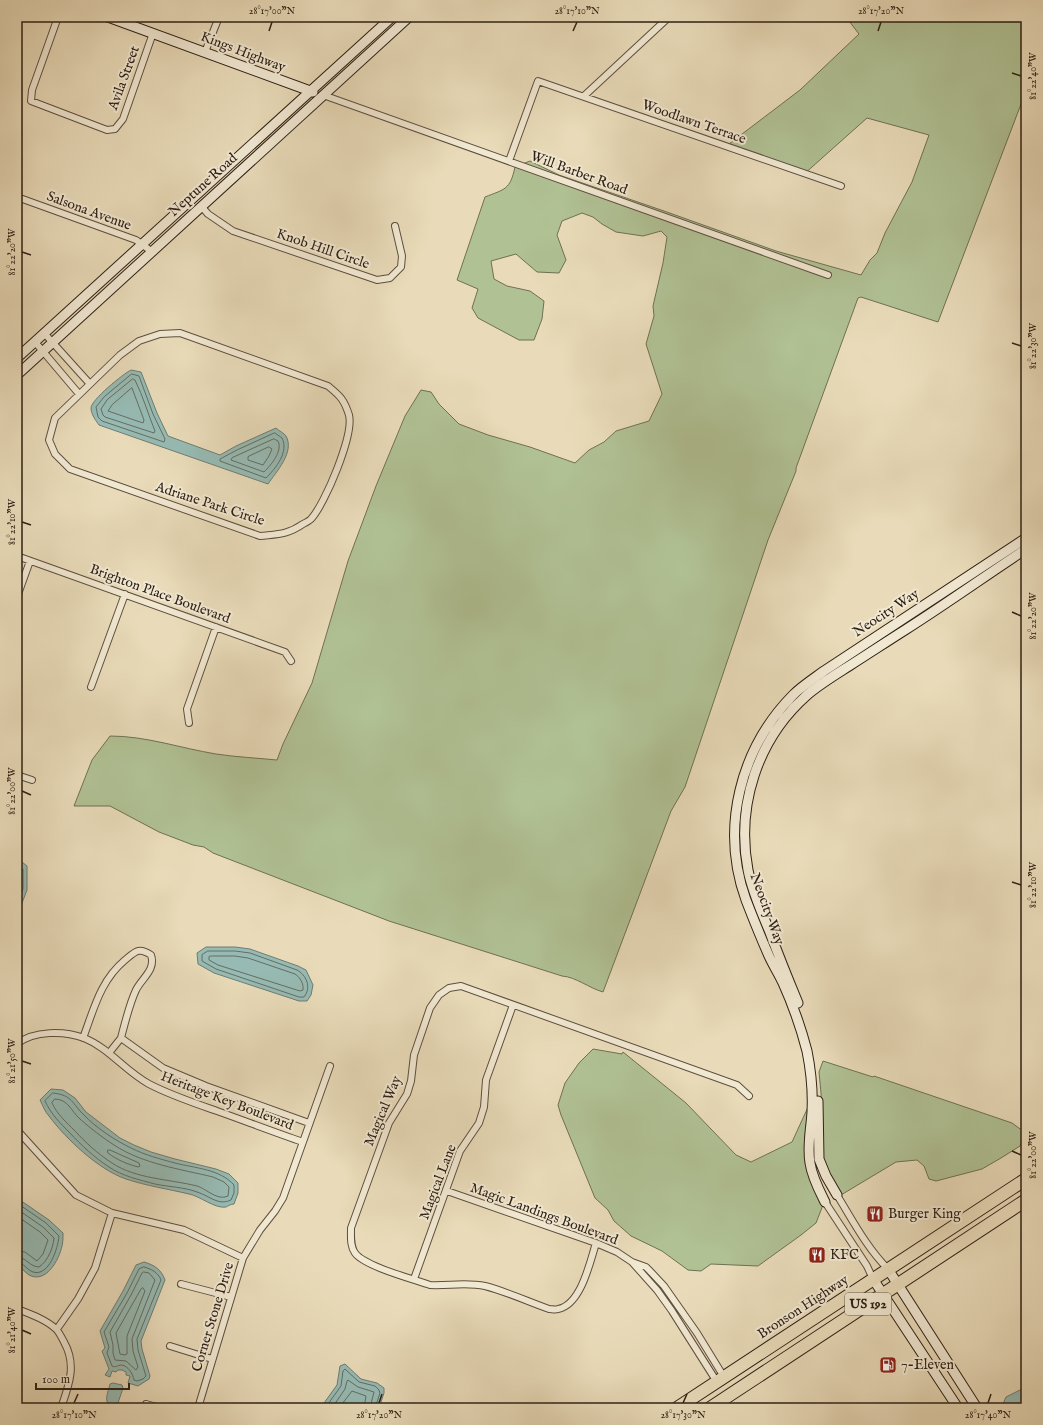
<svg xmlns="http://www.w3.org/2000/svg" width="1043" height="1425" viewBox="0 0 1043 1425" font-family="'IM FELL English',serif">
	<rect width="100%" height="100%" fill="#e9dbb9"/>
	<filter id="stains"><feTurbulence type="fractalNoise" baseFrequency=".005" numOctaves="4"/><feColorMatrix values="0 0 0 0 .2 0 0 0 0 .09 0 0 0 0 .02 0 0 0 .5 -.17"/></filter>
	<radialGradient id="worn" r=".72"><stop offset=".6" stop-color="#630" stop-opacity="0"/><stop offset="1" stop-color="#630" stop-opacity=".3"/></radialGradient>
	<path fill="#b0c194" stroke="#6f7054" d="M846,17H1026V91L938,322L861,297L858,298L796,468V471L768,540L685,787L671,811L603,992C589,988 576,977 562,976L389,921L213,853L204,847L193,845L159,832L110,806H74L92,760L110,736C146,736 180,748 216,754C236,757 257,758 277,760L283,744L312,683L348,561L376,486L405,416L421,390L431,392L439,404L459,424L488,435L530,447L575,463L589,450L604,442L616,431L649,421L662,394L646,344L654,316L653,306L663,263L667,237L661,231L643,236L616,232L602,224L593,217L582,213L562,221L557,235L566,260L559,273L537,272L516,254L491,261L494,279L507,286L530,291L544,301L542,319L534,340H519L478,318L472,308L478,289L457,280L485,197C505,189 510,190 515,167L530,161L559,175L664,211L776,251L861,275L870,260L877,253L885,233L912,182L929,135L867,118L803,175L725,147L800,90L859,34Z
		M593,1049L622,1054L623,1052L686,1103L736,1155L751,1162L792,1142L809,1105L805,1138L823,1205L816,1223L801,1235L758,1266L711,1264L701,1271L688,1270L662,1251L631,1236L614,1221L608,1210L595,1198L561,1115L558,1105L565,1083L579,1063Z
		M823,1061L873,1077L874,1076L1012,1123L1023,1131V1138L1020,1146L1001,1158L982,1169L936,1181L929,1179L924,1166L917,1160L896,1162L841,1195L829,1175L823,1158L821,1093L819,1072Z"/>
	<path fill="#97bbb4" stroke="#6d7d74" d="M131,370L141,372L157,413L168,436L220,455L236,446L276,428C279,431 284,433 286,436C295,452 276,472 268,484L99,425C96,421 91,414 91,408C91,400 123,374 131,370Z
		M17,858L27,866V890L17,916Z
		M206,947H235L250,949L298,966L306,970L313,985L311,995L307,1001H299L214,973L198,964L197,953Z
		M51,1089L63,1090L75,1098L86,1112L120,1138L134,1145L151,1152L175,1159L216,1169L229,1174L238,1183V1193L234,1204C231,1204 228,1206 226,1207C215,1209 200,1196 189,1194C168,1189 147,1186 126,1179C99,1170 66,1139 49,1116C45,1112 43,1106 40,1100Z
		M17,1198L49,1220L63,1233C63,1238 63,1242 62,1246C59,1260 46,1284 29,1275C25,1272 21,1268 17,1264Z
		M144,1262C154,1265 161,1269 165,1280L141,1341L142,1349L150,1376L149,1379L138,1386L128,1383L130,1376L126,1375V1372L122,1370H118L116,1372L112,1371L110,1377L105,1375L109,1369L102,1351L105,1348L100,1331L123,1291L136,1265Z
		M345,1364L361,1379L377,1383L384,1388V1393L379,1408H323L324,1403L337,1385L340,1366Z
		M113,1383L122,1385L123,1388L118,1403L111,1406C103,1401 108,1393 110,1384Z
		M1026,1387V1408H1003L1002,1406L1006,1397Z"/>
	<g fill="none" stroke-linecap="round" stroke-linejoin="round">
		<path stroke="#626e64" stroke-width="1" d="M132,374L139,376L153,414L165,439L164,442L102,421L98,417L96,407L104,397Z
			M133,379L135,380C143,396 148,414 155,431L154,433L105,417L103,415L101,409L107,400Z
			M132,388L144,420L143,423L108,411L112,405Z
			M275,433L282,438C289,452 276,468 266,478L220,461V459L237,450Z
			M274,439L278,441C283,451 271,465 264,472L231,460L232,458Z
			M269,447L272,449L269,456L263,465L248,460V457Z
			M17,863L23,869V889L17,906
			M208,951H235L250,953L297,970C306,975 312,987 304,997H299L216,969L202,961V955Z
			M211,956H235L248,958L295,974C300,977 304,984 303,990L300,991L218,965L209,960V957Z
			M53,1093C73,1095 72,1104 84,1115C95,1127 116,1141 131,1148C145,1155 160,1159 175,1163C194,1168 220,1169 234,1185V1193L231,1200C218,1206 210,1196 197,1192C184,1187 169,1187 155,1184C140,1180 122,1176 109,1167C95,1158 81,1145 70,1133C60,1123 51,1114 45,1101Z
			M55,1099C68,1099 71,1111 80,1119C90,1128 103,1138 114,1145C143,1164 180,1169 213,1177L224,1182L229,1187L228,1196C217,1201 207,1189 197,1186C169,1179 136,1179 112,1163C98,1154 85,1142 75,1131C66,1122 57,1114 52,1103Z
			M108,1150H110L139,1163L140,1166L138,1167C127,1164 117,1160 108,1153Z
			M17,1203L46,1223L59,1236C58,1248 49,1277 33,1272C27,1270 24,1263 17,1262
			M17,1209L43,1227L54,1238C53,1248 48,1261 39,1267C30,1267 26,1257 17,1257
			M17,1216L40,1232L48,1240L43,1254L37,1261L25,1252L17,1251
			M144,1267C151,1269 158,1272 161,1280L137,1339L138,1350L146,1376L143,1379L137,1381L134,1380C133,1374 128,1366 122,1365C117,1365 116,1368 112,1366L107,1353L109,1347L104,1332L127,1293L139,1269Z
			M144,1272L149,1273L155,1280L132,1339L133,1351L138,1367L136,1370L126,1361L115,1360L113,1353V1345L110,1332L131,1295L142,1273Z
			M143,1288L145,1291L127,1336V1354L125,1355L120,1354L116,1333L141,1289Z
			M327,1408L328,1404L341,1386L343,1371L345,1369L359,1382L375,1386L379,1390L380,1393L375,1408
			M332,1408L345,1389L347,1381L348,1380L358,1387L374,1392L370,1408
			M339,1408L352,1391L366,1396L364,1408"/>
		<g stroke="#5d4f3e" stroke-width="8">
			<path id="street" d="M58,17L32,90L31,101L107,130L115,129L123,119L153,33
				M205,52L219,17
				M323,95L828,275
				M584,96L669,17
				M509,161L538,81L841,186
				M17,197L136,240L151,251
				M201,206L208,214L233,231L377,280L390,278L401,267L402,256L395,226
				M44,333L90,384
				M180,333L328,386C340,396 344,399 349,415C354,435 325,504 311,519C309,521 305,523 303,524C287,535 277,534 260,536L70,469L55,454L49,440L55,418L120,355L139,341L160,334Z
				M35,342L79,394
				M17,556L285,652L291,661
				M17,597L30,561
				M91,687L125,594
				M189,723L187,709L216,627
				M17,775L32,780
				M83,1038C94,1009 100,981 125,960C136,951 139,947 151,955C156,970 142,978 136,990C129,1005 125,1023 121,1038
				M17,1044C34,1030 65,1031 84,1038C109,1048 125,1071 149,1084C170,1095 194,1103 217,1111C245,1121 274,1132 303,1142
				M109,1053L121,1038L163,1068L206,1086L309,1123
				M17,1130L76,1195L112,1213L184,1230L243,1258
				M447,1191L596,1243L617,1252L632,1262L646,1267L649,1270L664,1286L697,1333L724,1377
				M837,1195C853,1221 867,1248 888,1269
				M825,1202L867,1266L873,1279
				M596,1243C590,1262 581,1305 558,1309C555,1310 552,1309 549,1309C529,1302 505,1291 485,1286C466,1282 448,1286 430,1285C413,1279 364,1266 355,1253C350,1246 351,1237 351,1228L389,1123L407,1094L411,1081L414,1055L430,1008L439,995L449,988L461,986L737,1085L749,1096
				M632,1262L657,1290L672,1311L717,1382
				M414,1279L460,1151L479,1123L484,1107L486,1080L513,1005
				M181,1284L231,1297
				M17,1309C30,1314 45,1319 56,1329C59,1332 62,1338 64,1342C77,1365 69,1385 61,1408
				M57,1329L78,1299L95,1268L112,1213
				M170,1346L212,1359
				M145,1408L146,1404L160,1408
				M198,1408L243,1258L260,1230L275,1211L283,1198L330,1066"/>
		</g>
		<g stroke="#2e2015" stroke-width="11">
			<path id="secondary" d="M108,17L313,92
				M17,358L392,17
				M17,375L409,17
				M798,1003C788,979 778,954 769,930C761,911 752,891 748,870C736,806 757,739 807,695C820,684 835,675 849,666C868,654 886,642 905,630C946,604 985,576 1026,549
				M818,1101L819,1159L826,1176L837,1195
				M825,1202C819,1190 812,1177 810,1163C807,1146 811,1129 812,1112C813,1092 811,1071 807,1051C801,1028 793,1005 783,983C779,974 773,965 769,956C761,938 753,918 746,900C720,828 740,749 793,695C802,686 813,679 824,671L1026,538
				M888,1269L977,1408
				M873,1279L958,1408"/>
		</g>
		<g stroke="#2e2015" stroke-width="14">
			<path id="highway" d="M677,1408L1026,1179
				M710,1408L1026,1200"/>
		</g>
		<use href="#street" stroke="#f1e8d2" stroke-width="6"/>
		<use href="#secondary" stroke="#f1e8d2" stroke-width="9"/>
		<use href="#highway" stroke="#e9dbb9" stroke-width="12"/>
	</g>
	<path fill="none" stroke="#2e2015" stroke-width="1.5" d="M269,31L272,22M573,31L577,22M878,31L881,22M1012,73L1021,76M22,252L31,255M1012,343L1021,346M22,522L31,525M1012,612L1021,616M22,791L31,795M1012,882L1021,885M22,1061L31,1064M1012,1151L1021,1155M22,1330L31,1334M74,1403L78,1394M379,1403L382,1394M683,1403L687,1394M988,1403L991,1394"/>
	<defs>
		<g id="restaurant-square" transform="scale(0.9)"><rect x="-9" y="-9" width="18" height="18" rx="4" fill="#8f2418" stroke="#f1e8d2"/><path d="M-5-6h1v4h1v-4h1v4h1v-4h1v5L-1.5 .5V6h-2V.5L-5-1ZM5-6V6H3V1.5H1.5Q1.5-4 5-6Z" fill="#fff"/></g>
		<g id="fuel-square" transform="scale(0.9)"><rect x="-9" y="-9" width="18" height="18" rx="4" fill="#8f2418" stroke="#f1e8d2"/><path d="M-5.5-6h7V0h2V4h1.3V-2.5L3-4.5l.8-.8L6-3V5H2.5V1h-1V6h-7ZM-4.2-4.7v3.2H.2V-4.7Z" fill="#fff"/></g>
	</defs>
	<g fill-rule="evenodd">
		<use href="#restaurant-square" x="875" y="1214"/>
		<use href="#restaurant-square" x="817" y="1255"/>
		<use href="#fuel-square" x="888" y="1365"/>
	</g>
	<g text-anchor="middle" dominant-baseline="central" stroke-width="4" stroke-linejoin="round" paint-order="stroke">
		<rect fill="#f1e8d2" stroke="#685c4e" stroke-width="1" x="845" y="1293" width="46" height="22" rx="3"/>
		<g font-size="13" font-weight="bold" fill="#2e2015">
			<text x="868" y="1304">US 192</text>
		</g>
		<g font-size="14" fill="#2e2015" stroke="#f1e8d2">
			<text transform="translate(243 52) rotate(21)">Kings Highway</text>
			<text transform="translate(124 78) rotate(-70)">Avila Street</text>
			<text transform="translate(694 122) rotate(19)">Woodlawn Terrace</text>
			<text transform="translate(579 173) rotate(20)">Will Barber Road</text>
			<text transform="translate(203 185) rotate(-42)">Neptune Road</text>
			<text transform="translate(89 211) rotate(20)">Salsona Avenue</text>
			<text transform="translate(323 249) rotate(19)">Knob Hill Circle</text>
			<text transform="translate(210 504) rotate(18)">Adriane Park Circle</text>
			<text transform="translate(160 594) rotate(20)">Brighton Place Boulevard</text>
			<text transform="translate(886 613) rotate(-33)">Neocity Way</text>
			<text transform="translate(767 909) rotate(70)">Neocity Way</text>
			<text transform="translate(227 1101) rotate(21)">Heritage Key Boulevard</text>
			<text transform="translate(383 1111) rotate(-67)">Magical Way</text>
			<text transform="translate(438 1182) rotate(-69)">Magical Lane</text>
			<text transform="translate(544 1214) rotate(20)">Magic Landings Boulevard</text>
			<text transform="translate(803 1307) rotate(-33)">Bronson Highway</text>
			<text transform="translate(213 1317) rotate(-73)">Corner Stone Drive</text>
		</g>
		<g font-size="14" fill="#2e2015" stroke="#f1e8d2" text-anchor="start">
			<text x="888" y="1214">Burger King</text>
			<text x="830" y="1255">KFC</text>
			<text x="901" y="1365">7-Eleven</text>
		</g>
	</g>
	<rect width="1043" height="1425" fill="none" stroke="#e9dbb9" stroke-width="44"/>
	<path d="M36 1383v6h93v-6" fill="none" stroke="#2e2015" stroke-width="2"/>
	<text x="42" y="1383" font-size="12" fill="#2e2015" stroke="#f1e8d2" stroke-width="3" paint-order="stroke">100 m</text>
	<rect x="22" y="22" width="999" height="1381" fill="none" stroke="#2e2015" stroke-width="1.5"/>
	<g font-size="10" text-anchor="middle" fill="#2e2015">
		<text x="272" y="14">28°17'00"N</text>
		<text x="577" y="14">28°17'10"N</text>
		<text x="881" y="14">28°17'20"N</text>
		<text transform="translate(1032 76) rotate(-90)" y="4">81°22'40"W</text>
		<text transform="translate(11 252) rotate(-90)" y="4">81°22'20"W</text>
		<text transform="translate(1032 346) rotate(-90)" y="4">81°22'30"W</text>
		<text transform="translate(11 522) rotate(-90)" y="4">81°22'10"W</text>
		<text transform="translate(1032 616) rotate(-90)" y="4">81°22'20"W</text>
		<text transform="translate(11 791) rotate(-90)" y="4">81°22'00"W</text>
		<text transform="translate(1032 885) rotate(-90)" y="4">81°22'10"W</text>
		<text transform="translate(11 1061) rotate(-90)" y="4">81°21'50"W</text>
		<text transform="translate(1032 1155) rotate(-90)" y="4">81°22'00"W</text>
		<text transform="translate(11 1330) rotate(-90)" y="4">81°21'40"W</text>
		<text x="74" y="1418">28°17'10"N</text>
		<text x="379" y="1418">28°17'20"N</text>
		<text x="683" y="1418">28°17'30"N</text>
		<text x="988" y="1418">28°17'40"N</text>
	</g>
	<rect width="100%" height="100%" filter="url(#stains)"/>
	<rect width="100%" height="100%" fill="url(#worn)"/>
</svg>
